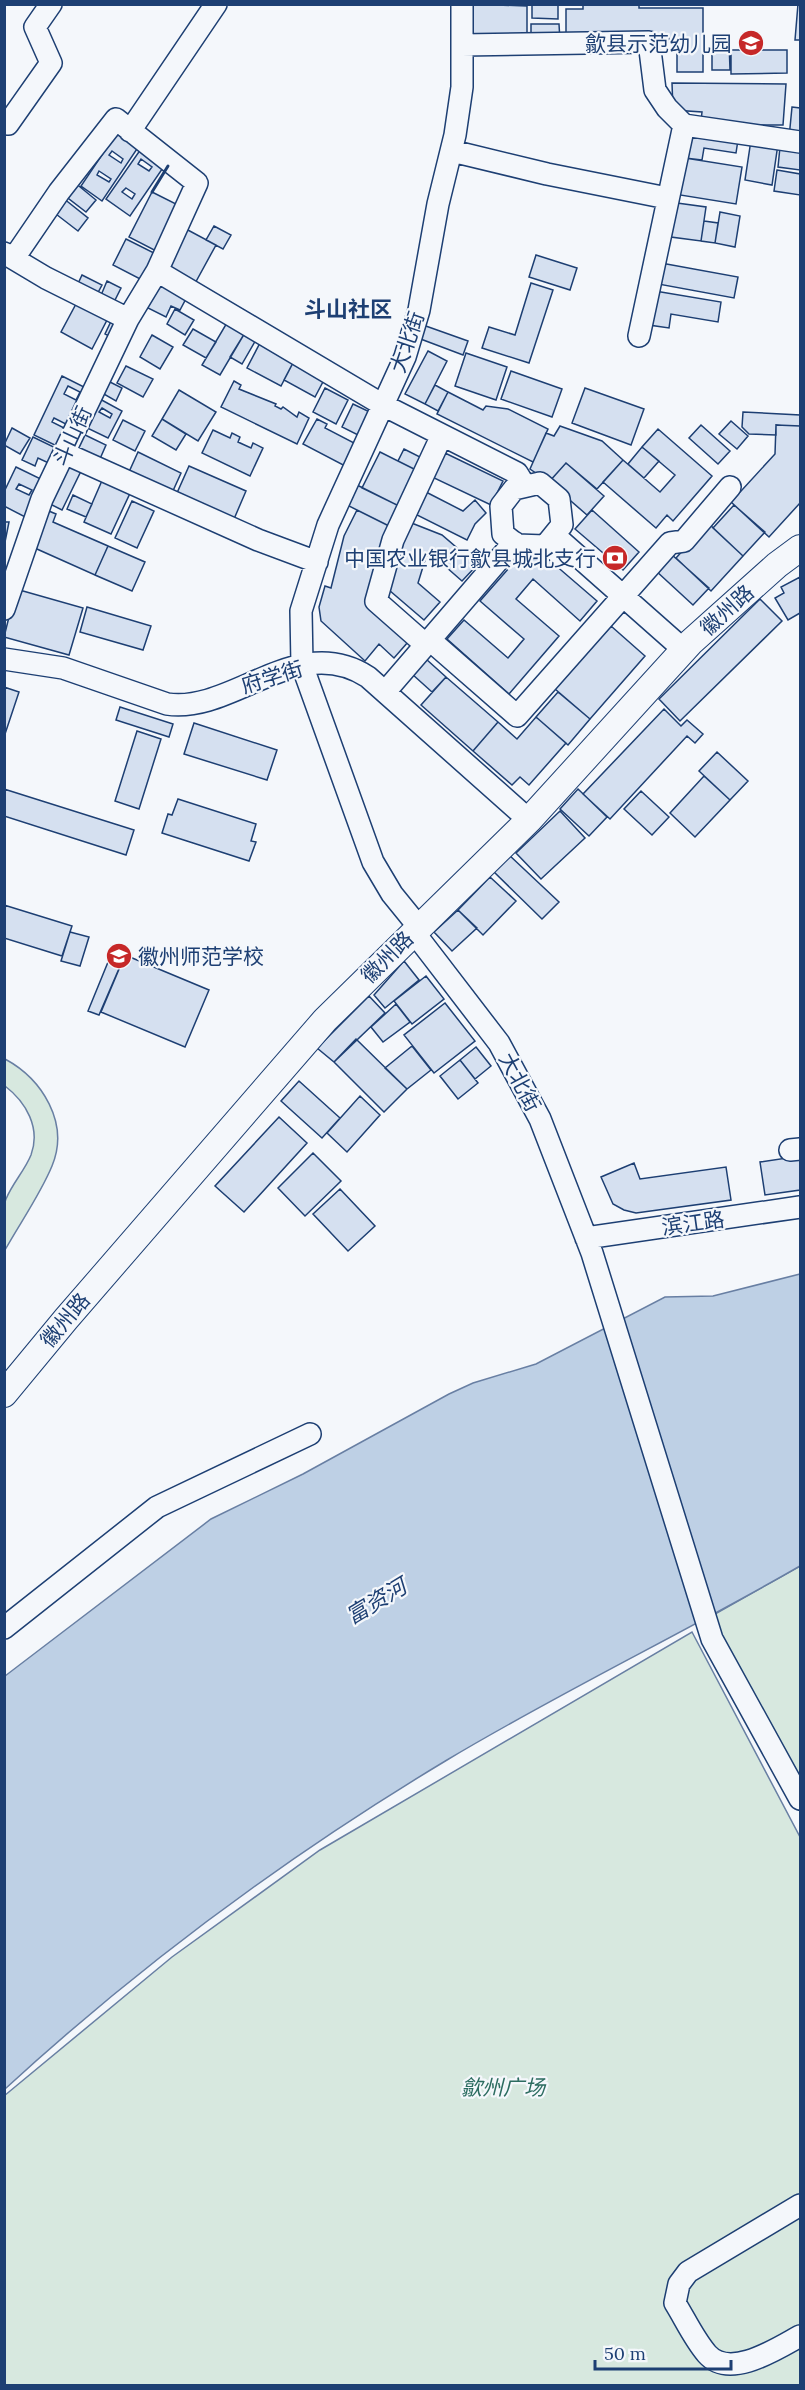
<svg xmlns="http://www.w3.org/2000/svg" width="805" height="2390" viewBox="0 0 805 2390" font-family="Lora,'Noto Sans SC',serif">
	<rect width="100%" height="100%" fill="#f4f7fb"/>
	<path fill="#d7e8df" stroke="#687fa3" stroke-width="1.5" d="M5,1059C42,1079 70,1123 52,1166C40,1195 20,1223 5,1250C4,1236 0,1213 6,1199C12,1184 25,1170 31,1155C41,1128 26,1102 5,1086Z
		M800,1566V1782L719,1635L715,1614Z
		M692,1632L800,1837V2385H5L4,2096L172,1957L320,1850Z"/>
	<path fill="#bed0e5" stroke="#687fa3" stroke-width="1.5" d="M800,1274V1566C684,1633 562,1691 447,1760C289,1855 140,1965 5,2089V1676L211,1519L303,1474L449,1394L473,1383L536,1364L665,1297L713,1296Z"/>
	<path fill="#d5e0f0" stroke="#1d3f73" stroke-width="1.5" fill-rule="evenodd" d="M468,4L527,6V36L469,37Z
		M532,4H558V19L532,18Z
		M639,4V8H703V72H677V42H669V37H566V9H583V5Z
		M718,4H791V5H718Z
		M798,4H800V40H795Z
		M531,24H559L560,41H531Z
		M712,41H729L730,70H712Z
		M731,50H787V73L731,74Z
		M672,83L786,84L783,125H729L701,121L702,112L673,110Z
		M792,107L800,108V139L789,138Z
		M120,128L141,143L102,201L81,186ZM112,151L123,159L121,163L109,155ZM99,171L111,179L109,182L97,175Z
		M689,133L738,140L736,153L704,148L702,160L685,158Z
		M751,140L778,144L772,185L745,180Z
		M143,146L167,162L130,216L106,199ZM141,159L152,167L149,171L138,164ZM126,188L135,194L132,199L122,192Z
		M780,147L800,150V170L778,167Z
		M685,158L742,167L736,204L680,195Z
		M777,170L800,174V195L774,191Z
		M74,182L96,200L86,212L64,195Z
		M152,192L182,207L160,253L129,237Z
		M63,198L88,218L78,231L52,211Z
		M677,203L706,207L701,241L671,237Z
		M720,212L740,216L735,247L715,243Z
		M704,221L718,223L715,243L701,241Z
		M214,226L231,235L223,249L206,240Z
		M186,229L216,245L193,287L163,270Z
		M126,239L158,255L144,281L113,265Z
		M536,255L577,268L570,290L529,277Z
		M661,263L738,277L734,298L658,284Z
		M82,275L102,285L95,298L76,288Z
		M159,277L189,293L180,310L171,306L166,317L144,306Z
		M107,281L121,288L112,306L99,300Z
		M531,283L553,290L529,363L482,348L489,327L515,335Z
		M655,291L721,302L718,322L671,314L669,328L649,325Z
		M76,304L107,320L92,349L61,332Z
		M175,309L194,320L185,335L167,324Z
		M114,315L115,339L105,334Z
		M228,321L246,331L220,375L202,365Z
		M423,325L468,341L463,355L418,338Z
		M193,329L216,342L206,358L183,345Z
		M246,331L257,338L242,364L230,357Z
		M152,335L173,347L160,369L140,357Z
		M261,341L295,359L281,386L247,368Z
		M428,351L447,361L425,404L405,394Z
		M466,353L507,367L496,400L455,386Z
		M295,359L326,376L315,397L284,380Z
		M126,366L153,379L143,397L117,383Z
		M511,371L562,389L552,417L501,399Z
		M62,376L92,391L63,449L34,435ZM68,386L80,392L76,400L64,394ZM54,418L66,424L64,428L52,422Z
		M108,381L122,388L116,401L102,393Z
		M234,381L241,385L239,389L276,404L275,406L281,409L283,407L297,417L299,412L309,418L297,444L221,407Z
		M435,385L448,392L438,411L425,404Z
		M325,388L348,400L336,424L313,412Z
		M585,388L644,409L631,445L572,423Z
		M179,390L216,412L198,441L162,419Z
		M448,392L483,410L486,406L508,409L548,429L533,462L437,414Z
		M98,398L122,411L108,438L83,426ZM102,408L112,414L110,418L99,412Z
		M353,404L374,414L362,437L342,427Z
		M743,412L800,415V426L776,425V435L749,434L742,427Z
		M162,419L186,434L176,450L152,436Z
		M317,419L327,424L325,428L358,445L347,467L303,444Z
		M123,420L145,431L135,451L113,440Z
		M731,421L748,436L737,449L719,434Z
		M701,425L730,451L718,464L689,438Z
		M776,425L800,426V503L769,537L731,502L775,454Z
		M560,426L602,441L623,460L597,489L566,463L549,482L530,469L546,433L554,436Z
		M12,428L30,438L20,454L4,445Z
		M658,429L712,476L673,521L667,515L656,528L603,482L623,460L660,492L675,475L642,447Z
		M213,430L230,438L232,433L240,437L238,442L251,448L253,443L263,448L250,476L202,453Z
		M81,433L106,445L99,461L72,448Z
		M33,437L62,451L55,466L38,458L35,466L22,460Z
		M642,447L659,461L644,478L628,464Z
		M404,449L426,460L420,472L398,461Z
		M138,452L181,473L172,493L129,472Z
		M380,452L420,472L403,508L362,488Z
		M445,453L503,481L491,505L432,477Z
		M64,460L82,469L62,510L44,501Z
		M566,463L604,496L587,515L549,482Z
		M189,466L246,491L234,519L177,493Z
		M16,467L47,482L29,519L4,506V492ZM19,484L32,490L29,495L16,489Z
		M104,476L132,489L111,534L84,522Z
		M355,484L403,508L393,528L345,504Z
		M424,491L463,511L475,500L486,513L475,524L467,540L413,513Z
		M73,495L92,504L86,517L67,509Z
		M132,501L154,511L137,548L115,538Z
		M734,505L765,532L743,556L713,528Z
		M44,509L56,514L53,522L108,546L95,575L28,545Z
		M357,510L393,528L370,610L408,642L394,658L379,644L365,661L321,621L319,607L325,586L331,588L344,536Z
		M592,510L639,552L623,570L575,529Z
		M4,522H9L4,547Z
		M409,522L442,535L477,565L462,581L430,553L426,557L418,583L440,602L424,620L389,590Z
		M708,523L743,556L711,591L676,558Z
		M108,546L145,562L132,591L95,575Z
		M671,554L709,588L693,605L655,570Z
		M547,558L597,601L580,621L533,579L516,599L559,636L509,694L447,639L464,620L508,658L524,639L480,601L517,559Z
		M800,577V613L788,620L775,598L784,593L781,587Z
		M16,589L83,608L69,655L4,637Z
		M760,599L782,621L680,721L659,699Z
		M87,607L151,626L143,650L80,632Z
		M611,626L645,656L590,719L555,689Z
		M426,659L446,677L432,692L412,674Z
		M446,677L498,722L473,751L421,705Z
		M4,687L19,692L4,737Z
		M558,692L590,719L568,745L536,717Z
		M120,707L173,724L169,737L116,720Z
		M664,709L681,726L687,720L703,734L695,743L687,736L610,819L583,794Z
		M536,717L566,743L529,785L520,777L512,785L473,751L498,722L517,739Z
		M194,723L277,750L267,780L184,754Z
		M137,731L161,739L139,809L115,801Z
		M717,752L748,781L730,800L699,771Z
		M704,776L730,800L695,837L670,813Z
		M4,789L134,830L126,855L4,816Z
		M578,789L607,817L589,836L560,809Z
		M641,791L669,817L652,835L624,809Z
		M178,799L256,824L251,841L256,842L249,861L162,833L168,814L172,815Z
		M560,811L585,838L541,879L516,853Z
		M508,854L559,902L542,919L492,870Z
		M490,877L516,901L483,935L458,910Z
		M4,905L72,926L62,956L4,938Z
		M458,910L477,928L452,951L434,932Z
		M70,932L89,937L80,966L61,961Z
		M115,945L127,950L99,1015L88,1011Z
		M125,955L209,990L185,1047L101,1012Z
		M404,961L419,980L385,1008L374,995Z
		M426,976L444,999L412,1024L394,1001Z
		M369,996L385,1013L334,1062L317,1048Z
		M445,1003L475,1041L434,1073L404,1035Z
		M396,1004L410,1022L383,1042L371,1027Z
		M356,1039L407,1089L384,1112L334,1062Z
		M412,1046L431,1070L407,1089L385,1068Z
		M476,1047L491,1066L475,1079L460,1060Z
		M460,1060L478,1083L458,1099L440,1076Z
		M299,1081L340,1118L322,1138L281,1101Z
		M360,1096L380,1115L347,1152L327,1133Z
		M279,1117L307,1143L244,1212L215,1186Z
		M313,1153L341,1181L305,1216L278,1188Z
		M800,1156V1190L765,1195L760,1162Z
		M634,1163L640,1179L726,1167L731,1200L636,1213L624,1210L613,1204L601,1177Z
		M340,1189L375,1226L348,1251L313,1214Z"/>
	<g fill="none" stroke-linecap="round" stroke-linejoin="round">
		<g stroke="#1d3f73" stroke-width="24">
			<path id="minor" d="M462,45L649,42L655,90L667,108L684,125L800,142
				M4,123L8,124L51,63L35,27L51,4
				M130,131L216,4
				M452,151L547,174L667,198
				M4,253L46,278L128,319
				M157,271L383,405L517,473L525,486
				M639,336L684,125
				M64,453L258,540L317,562
				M540,483L559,499L562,525L545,546L517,545L503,534L501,506L514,489Z
				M554,535L684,650
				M4,609L42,499L128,319L157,271L197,183L116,119L59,192L14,258
				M430,640L517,716L670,543L684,541L730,487
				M426,645L376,601L393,540L442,435
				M4,659L63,668L167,704C233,714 297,631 368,677L529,820
				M385,692L514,542
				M418,926L392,894L373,862L302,665L301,611L328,525L405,357L419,310L438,204L455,135L462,87V4
				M413,931L499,1043L540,1119L592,1253L712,1639L800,1799
				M790,1150L800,1149
				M586,1238L800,1207
				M4,1628L157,1507L310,1434
				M800,2205L688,2272L679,2284L675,2303C685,2319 694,2339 707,2354C730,2380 778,2348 800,2336"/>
		</g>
		<g stroke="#1d3f73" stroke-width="28">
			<path id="major" d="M4,1394L66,1319L325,1020L529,820L691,642L777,565L800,548"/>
		</g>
		<use href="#minor" stroke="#f4f7fb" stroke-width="21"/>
		<use href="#major" stroke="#f4f7fb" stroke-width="26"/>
		<path stroke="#1d3f73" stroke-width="3" d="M152,192L168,166"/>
	</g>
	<defs>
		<g id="school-disc" transform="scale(1.35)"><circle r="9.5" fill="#c62828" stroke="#f4f7fb"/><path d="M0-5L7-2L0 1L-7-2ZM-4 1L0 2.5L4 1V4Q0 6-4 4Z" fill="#fff"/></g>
		<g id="bank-disc" transform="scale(1.35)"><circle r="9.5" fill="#c62828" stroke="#f4f7fb"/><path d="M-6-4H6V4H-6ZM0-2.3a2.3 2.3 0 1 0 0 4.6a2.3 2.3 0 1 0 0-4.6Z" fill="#fff"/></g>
	</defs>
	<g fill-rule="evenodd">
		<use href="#school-disc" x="751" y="43"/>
		<use href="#bank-disc" x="615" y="558"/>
		<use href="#school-disc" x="119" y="956"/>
	</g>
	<g text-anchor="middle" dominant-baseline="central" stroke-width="4.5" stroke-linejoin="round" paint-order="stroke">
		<g font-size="21" fill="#1d3f73" stroke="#f4f7fb" text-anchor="end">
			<text x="732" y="43">歙县示范幼儿园</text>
			<text x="596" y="558">中国农业银行歙县城北支行</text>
			<text x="138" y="956" text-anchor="start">徽州师范学校</text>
		</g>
		<g font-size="21" fill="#1d3f73" stroke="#f4f7fb">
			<text transform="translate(407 342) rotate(-71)">大北街</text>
			<text transform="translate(72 436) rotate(-65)">斗山街</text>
			<text transform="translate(727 610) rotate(-42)">徽州路</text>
			<text transform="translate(272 677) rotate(-17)">府学街</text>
			<text transform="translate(387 957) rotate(-45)">徽州路</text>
			<text transform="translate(520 1082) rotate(62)">大北街</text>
			<text transform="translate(693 1223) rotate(-8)">滨江路</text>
			<text transform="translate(65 1320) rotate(-50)">徽州路</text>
		</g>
		<g font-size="21" font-style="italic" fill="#2c6c60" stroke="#f4f7fb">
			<text x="503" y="2087">歙州广场</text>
		</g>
		<g font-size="22" font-weight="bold" fill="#1d3f73" stroke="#f4f7fb">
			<text x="348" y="309">斗山社区</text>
		</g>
		<g font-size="22" font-style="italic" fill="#1d3f73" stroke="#f4f7fb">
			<text transform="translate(376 1601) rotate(-31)">富资河</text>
		</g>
	</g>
	<rect width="805" height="2390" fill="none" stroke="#1d3f73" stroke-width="12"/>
	<path d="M595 2360v9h136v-9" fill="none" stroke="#1d3f73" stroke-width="3"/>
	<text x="604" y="2360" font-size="18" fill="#1d3f73" stroke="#f4f7fb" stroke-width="4.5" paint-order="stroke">50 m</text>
</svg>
